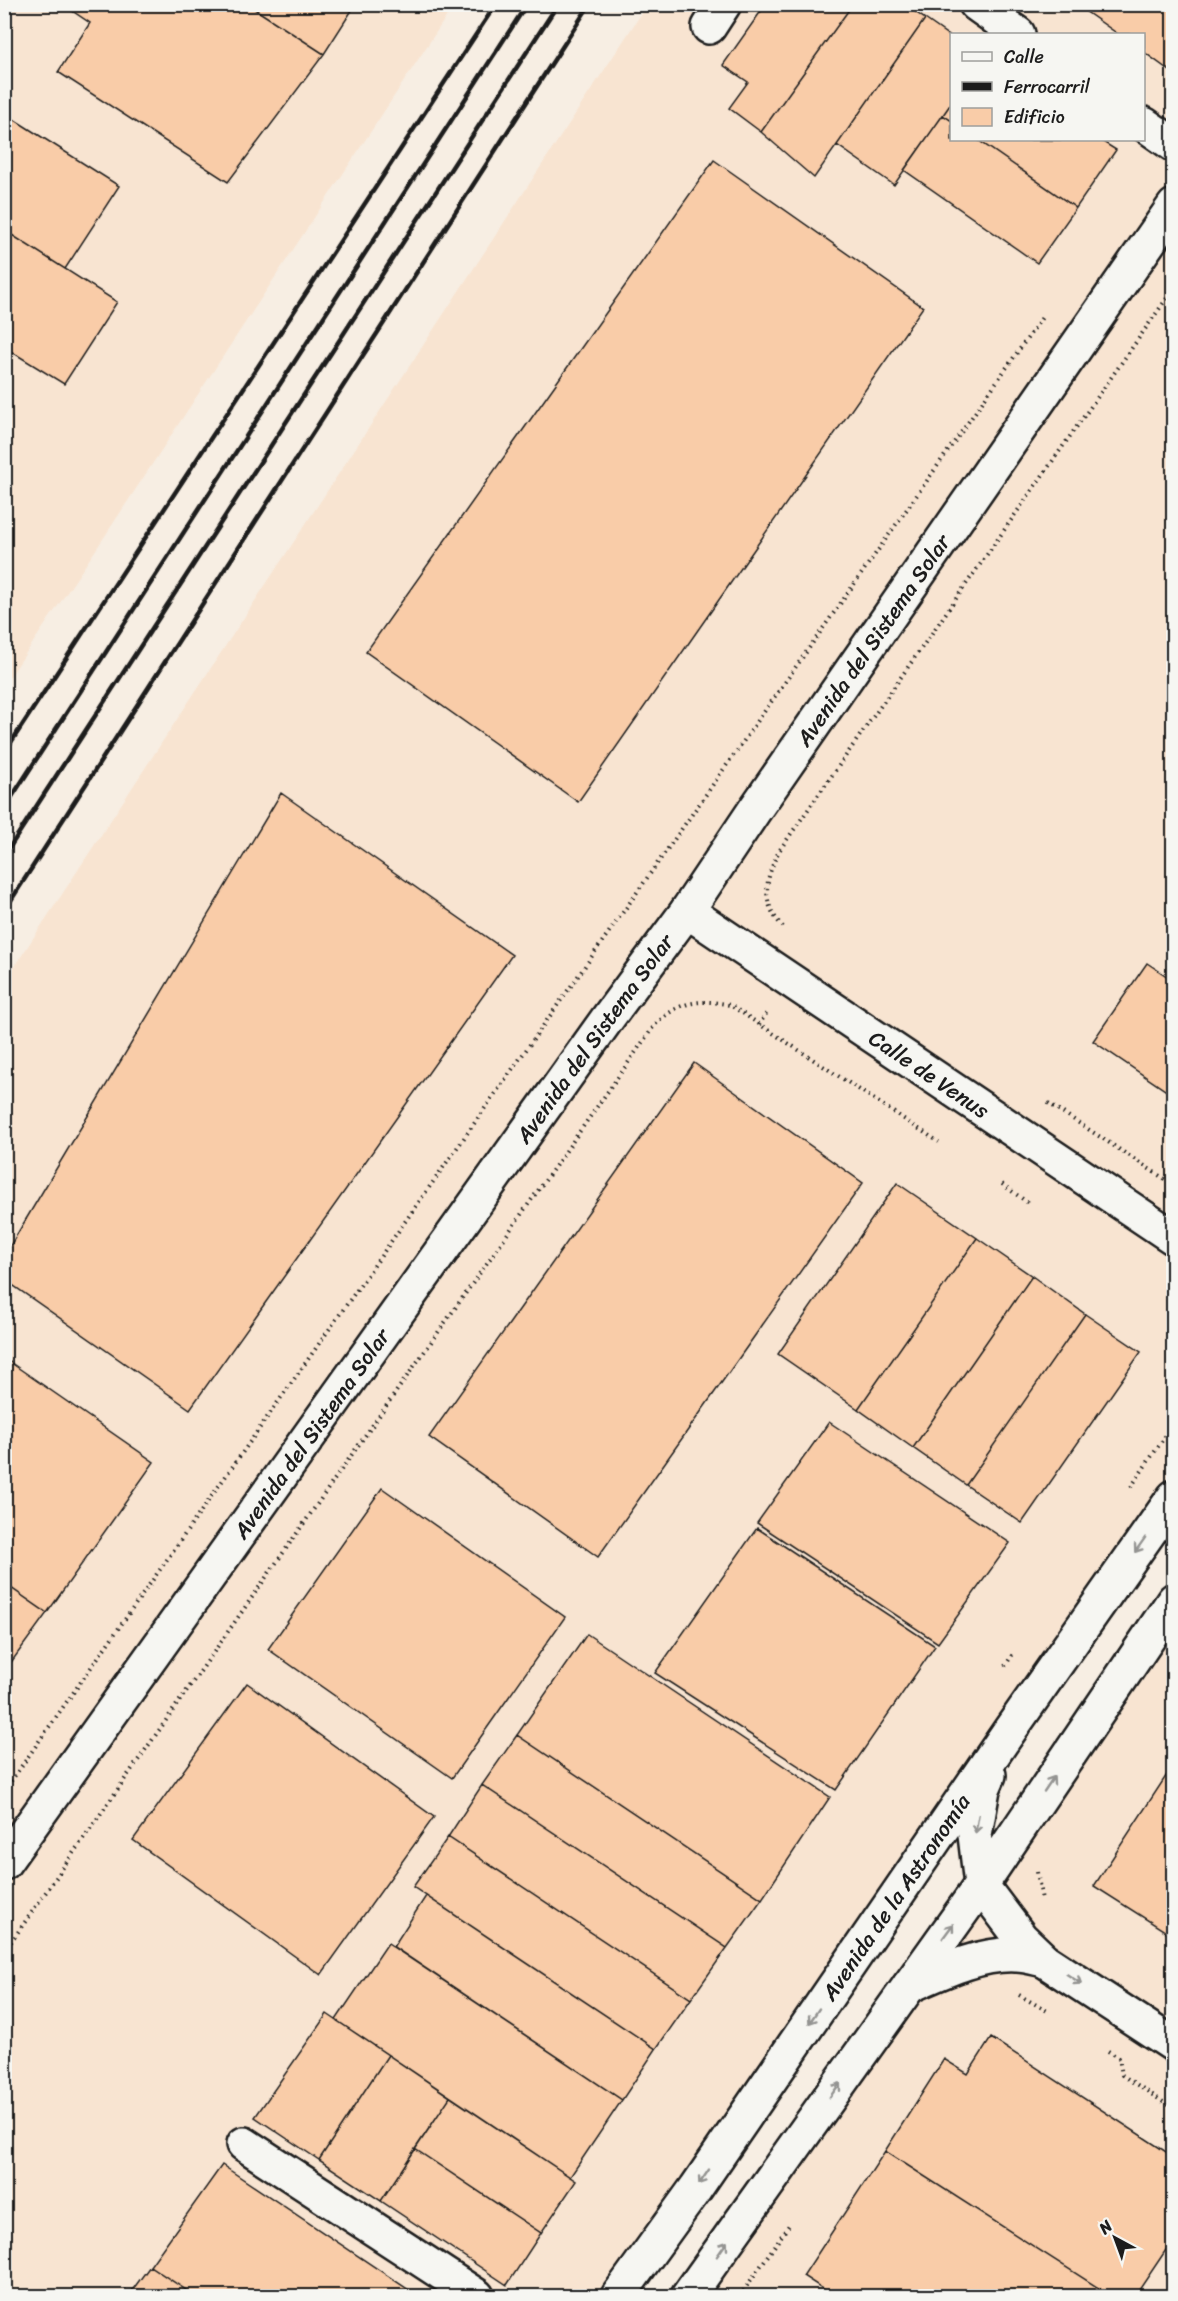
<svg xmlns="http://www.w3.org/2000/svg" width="1178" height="2301" viewBox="0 0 1178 2301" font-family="Sriracha,sans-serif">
	<rect width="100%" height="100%" fill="#f7eee3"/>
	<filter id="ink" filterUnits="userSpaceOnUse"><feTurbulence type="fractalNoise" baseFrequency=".0167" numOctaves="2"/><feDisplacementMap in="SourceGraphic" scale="12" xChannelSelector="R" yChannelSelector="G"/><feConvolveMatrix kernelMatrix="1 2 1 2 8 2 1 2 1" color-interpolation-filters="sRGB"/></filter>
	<g filter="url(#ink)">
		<path fill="#f8e4d1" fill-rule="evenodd" d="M5,5H454L99,545L5,684Z
			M647,5H1173V1497L618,2296H5V981ZM952,34H1144V140H952Z
			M1173,1600V2296H688Z"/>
		<path fill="#f9cca8" stroke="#1c1c1c" stroke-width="1.5" d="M62,4H247L324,54L228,182L58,72L90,23Z
			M247,4H356L324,54Z
			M766,4H853L761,132L729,108L748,82L723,65Z
			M853,4H904L925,19L814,178L761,132Z
			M1075,4H1174V66L1170,71L1144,52V34H1118Z
			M925,19L952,38V102L894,185L837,145Z
			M952,102V121L943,115Z
			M4,113L119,186L65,269L4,230Z
			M943,115L952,121V140H978L1076,208L1037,263L904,170Z
			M978,140H1100L1116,150L1076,208Z
			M714,160L923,307L578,802L366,652Z
			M4,230L117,302L64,384L4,347Z
			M4,347L12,352L4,364Z
			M281,793L512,955L190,1409L4,1279V1256Z
			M1147,963L1174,981V1096L1093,1041Z
			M694,1063L863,1183L598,1557L429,1437Z
			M897,1183L977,1238L858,1409L778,1354Z
			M977,1238L1032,1276L913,1448L858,1409Z
			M1032,1276L1085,1314L966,1485L913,1448Z
			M1085,1314L1141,1352L1022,1523L966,1485Z
			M4,1358L154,1462L47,1613L4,1583Z
			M829,1422L1010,1543L938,1643L757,1523Z
			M382,1488L565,1617L452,1778L268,1649Z
			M757,1528L935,1646L836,1790L655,1673Z
			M4,1583L47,1613L4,1672Z
			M587,1634L830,1797L762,1899L517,1735Z
			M247,1683L434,1817L321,1975L133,1840Z
			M517,1735L762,1899L727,1948L482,1785Z
			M1174,1764V1937L1094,1886Z
			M482,1785L727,1948L691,1999L448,1837Z
			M448,1837L691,1999L656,2049L413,1887Z
			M426,1896L656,2049L622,2100L393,1947Z
			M388,1943L622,2100L570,2177L336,2020Z
			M327,2014L388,2055L319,2160L255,2117Z
			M991,2038L1174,2157V2238L1135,2296H1111L885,2151L944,2059L968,2074Z
			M388,2055L450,2097L381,2201L319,2160Z
			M450,2097L576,2181L541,2233L415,2149Z
			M415,2149L541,2233L507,2285L381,2201Z
			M885,2151L1111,2296H834L803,2276Z
			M222,2165L418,2296H195L150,2266Z
			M150,2266L195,2296H128Z"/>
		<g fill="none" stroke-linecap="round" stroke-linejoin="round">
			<g stroke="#1c1c1c" stroke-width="38">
				<g id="minor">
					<path d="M976,4L1018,34"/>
					<path d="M709,27L724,4"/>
					<path d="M1144,124L1174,145"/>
					<path id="s1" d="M687,911L1174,1238"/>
					<path d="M989,1775L983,1789L975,1835L981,1885L1021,1938L1044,1960L1174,2045"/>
					<path id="s2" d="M4,1863L610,1015L687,911L754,811L1174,206"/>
					<path d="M909,1986C941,1972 980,1953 1016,1955C1025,1955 1035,1958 1044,1960"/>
					<path d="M244,2144L477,2296"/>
					<path id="s3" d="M618,2296L696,2188L1010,1730L1174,1497"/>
					<path d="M688,2296L981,1885L1174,1600"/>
				</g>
			</g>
			<path stroke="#1c1c1c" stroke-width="4" stroke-dasharray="1.5 4.5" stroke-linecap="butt" d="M783,927C760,902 765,879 779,851L1174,288
				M759,1025L768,1011
				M1048,1103L1174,1185
				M1002,1184L1031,1205
				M1131,1487L1174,1423
				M1005,1666L1013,1654
				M4,1791L1043,316
				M1037,1872L1042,1900
				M4,1952L353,1453L654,1026C677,1002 698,998 730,1005L939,1142
				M1019,1995L1049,2012
				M1108,2051L1119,2058L1122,2075L1174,2109
				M574,2296L581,2287
				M740,2296L789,2225"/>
			<use href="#minor" stroke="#f6f6f2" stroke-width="33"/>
			<path stroke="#1c1c1c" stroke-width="4.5" d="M4,753L496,4
				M4,809L527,4
				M4,856L558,4
				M4,911L590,4"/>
		</g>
		<defs><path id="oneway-shaft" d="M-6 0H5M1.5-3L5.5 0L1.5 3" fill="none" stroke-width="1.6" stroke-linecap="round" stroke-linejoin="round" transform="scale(1.5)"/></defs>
		<g stroke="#949492">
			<use href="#oneway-shaft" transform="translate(1140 1545) rotate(125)"/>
			<use href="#oneway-shaft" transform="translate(1049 1784) rotate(-56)"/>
			<use href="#oneway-shaft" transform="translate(977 1824) rotate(100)"/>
			<use href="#oneway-shaft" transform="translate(948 1931) rotate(-54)"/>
			<use href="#oneway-shaft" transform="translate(1074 1979) rotate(33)"/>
			<use href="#oneway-shaft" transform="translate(814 2016) rotate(124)"/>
			<use href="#oneway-shaft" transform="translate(835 2090) rotate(-54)"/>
			<use href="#oneway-shaft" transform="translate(704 2177) rotate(124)"/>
			<use href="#oneway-shaft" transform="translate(722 2249) rotate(-55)"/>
		</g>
	</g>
	<g text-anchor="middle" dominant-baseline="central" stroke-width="6" stroke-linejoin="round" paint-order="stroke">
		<g font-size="22" fill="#1c1c1c" stroke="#f6f6f2">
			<text stroke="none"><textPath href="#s2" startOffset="1500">Avenida del Sistema Solar</textPath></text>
			<text stroke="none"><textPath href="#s2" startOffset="1014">Avenida del Sistema Solar</textPath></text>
			<text stroke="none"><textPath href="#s1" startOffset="292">Calle de Venus</textPath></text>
			<text stroke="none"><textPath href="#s2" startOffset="528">Avenida del Sistema Solar</textPath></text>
			<text stroke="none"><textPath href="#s3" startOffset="486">Avenida de la Astronomía</textPath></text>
		</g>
	</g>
	<rect width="1178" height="2301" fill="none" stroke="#f6f6f2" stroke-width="24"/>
	<rect x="12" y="12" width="1154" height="2277" fill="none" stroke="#1c1c1c" stroke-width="2" filter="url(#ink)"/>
	<rect x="950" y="33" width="195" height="108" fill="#f6f6f2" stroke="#9f9f9c" stroke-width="1.5"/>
	<rect x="962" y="52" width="30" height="9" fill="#f6f6f2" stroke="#9f9f9c" stroke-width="1.5"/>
	<text x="1004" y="63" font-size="18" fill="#1c1c1c">Calle</text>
	<rect x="962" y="82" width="30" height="9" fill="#1c1c1c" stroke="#9f9f9c" stroke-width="1.5"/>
	<text x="1004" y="93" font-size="18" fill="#1c1c1c">Ferrocarril</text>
	<rect x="962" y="108" width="30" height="18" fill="#f9cca8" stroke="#9f9f9c" stroke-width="1.5"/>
	<text x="1004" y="123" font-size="18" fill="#1c1c1c">Edificio</text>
	<g transform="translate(1115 2238) rotate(319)" stroke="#f6f6f2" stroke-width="4.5" paint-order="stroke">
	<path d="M0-4.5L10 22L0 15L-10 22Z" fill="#1c1c1c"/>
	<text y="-9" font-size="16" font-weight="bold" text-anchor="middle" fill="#1c1c1c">N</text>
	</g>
</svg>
